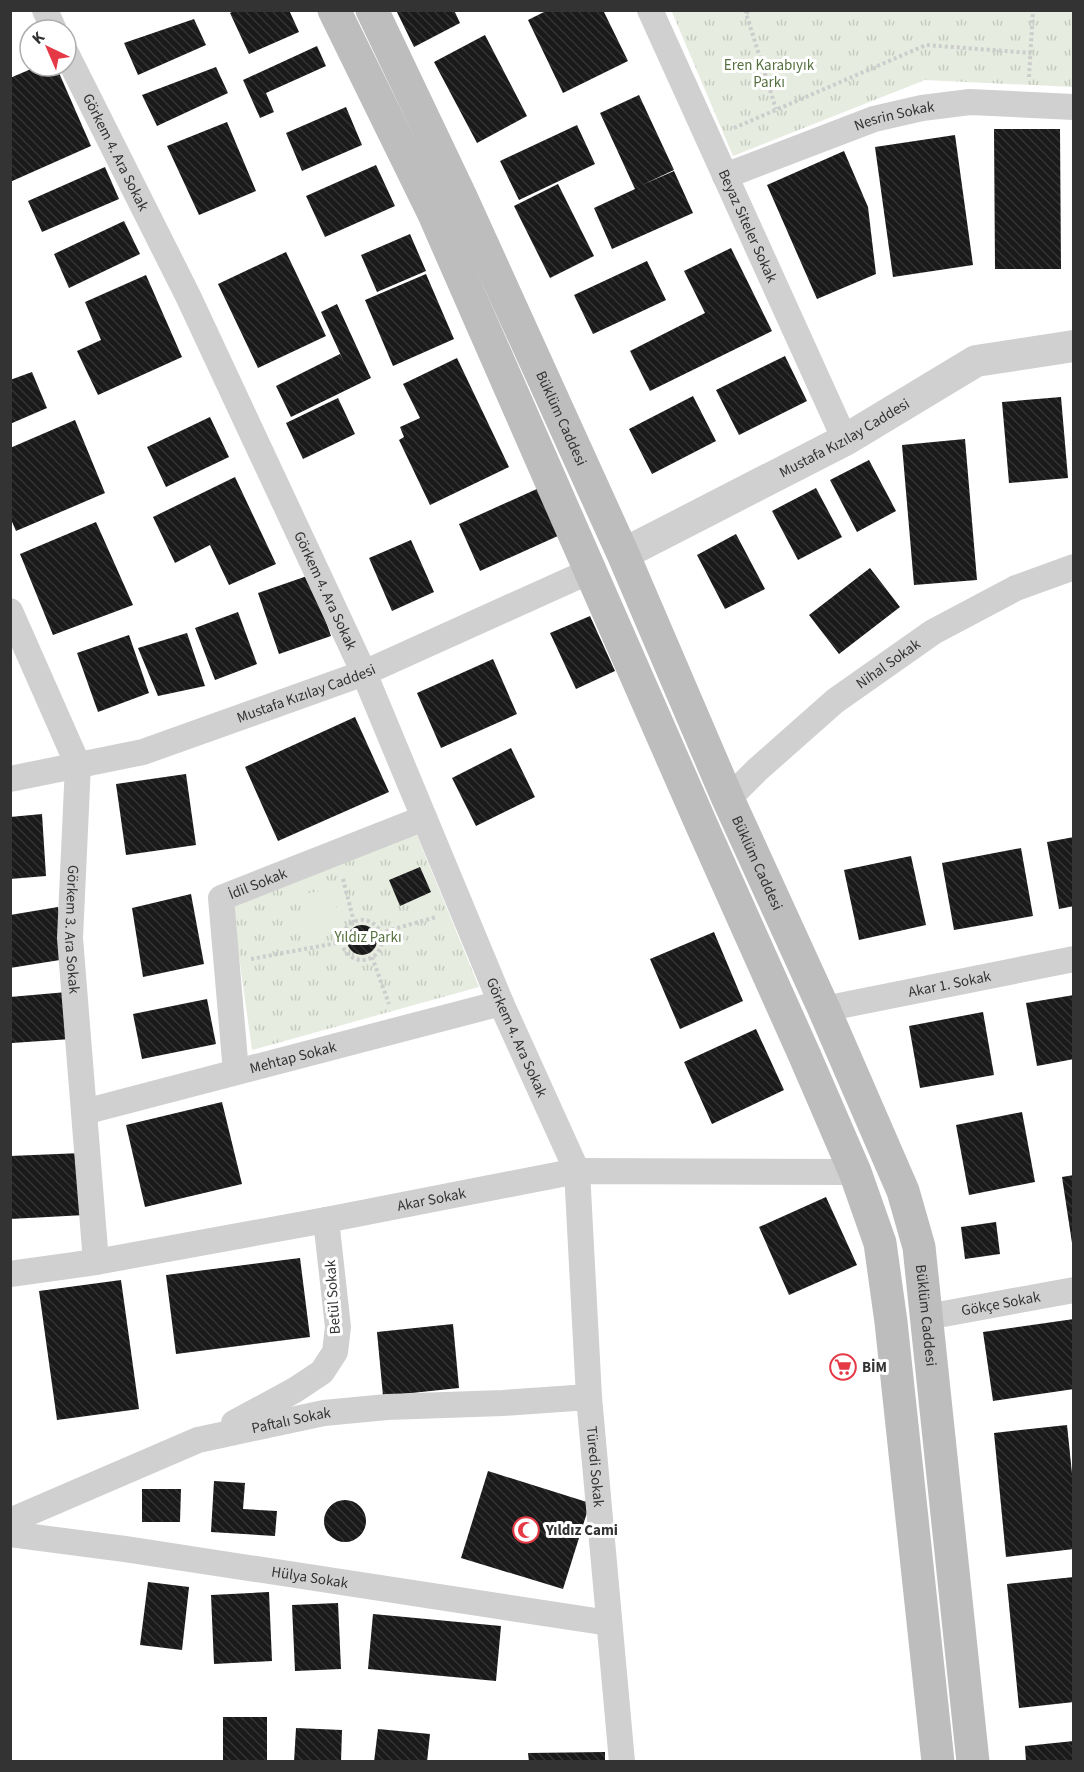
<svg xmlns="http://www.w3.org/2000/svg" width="1084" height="1772" viewBox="0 0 1084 1772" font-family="'Source Sans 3',sans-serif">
	<defs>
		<pattern id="park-tufts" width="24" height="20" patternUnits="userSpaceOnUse" patternTransform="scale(1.5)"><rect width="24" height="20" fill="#e6ecdf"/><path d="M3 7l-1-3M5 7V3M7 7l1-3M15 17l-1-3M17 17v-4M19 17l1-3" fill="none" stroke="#c6cbc0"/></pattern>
		<pattern id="building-back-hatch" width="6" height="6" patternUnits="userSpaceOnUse" patternTransform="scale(1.5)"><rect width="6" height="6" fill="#1a1a1a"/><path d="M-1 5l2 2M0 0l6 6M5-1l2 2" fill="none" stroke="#333"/></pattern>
	</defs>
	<rect width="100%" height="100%" fill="#fff"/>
	<path fill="url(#park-tufts)" d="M677,11H1073V87L925,80L733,156L672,12Z
		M416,833L479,987L252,1050L232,906Z"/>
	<path fill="#e6ecdf" d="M333,889L340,931L308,935L299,895Z"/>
	<path fill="url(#building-back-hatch)" d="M235,10H289L299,32L249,54L230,13Z
		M396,10H454L460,23L414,47Z
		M548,10H603L628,61L563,93L528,20Z
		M194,19L206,45L138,75L124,43Z
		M485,35L527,116L477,143L434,62Z
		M317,46L326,66L266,93L274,112L260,118L243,80Z
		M38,66H56L91,146L10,182V78Z
		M216,67L228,93L157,126L142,95Z
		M639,95L674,170L642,185L674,171L693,213L612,249L594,208L635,189L600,113Z
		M346,107L362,145L302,171L286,133Z
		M227,122L256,191L199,215L167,146Z
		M577,125L595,164L519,200L500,161Z
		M994,129H1060L1061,269H995Z
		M955,135L973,265L893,277L875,147Z
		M844,151L868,207L876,274L817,299L767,185Z
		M376,165L395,206L325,237L306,196Z
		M105,167L119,199L42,232L28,201Z
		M558,184L594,256L550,278L514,206Z
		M124,221L140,254L69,288L54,254Z
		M410,234L426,271L377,292L361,255Z
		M731,248L772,331L650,391L630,351L705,313L684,271Z
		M286,252L326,336L258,368L218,284Z
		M647,261L666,300L593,334L574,295Z
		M426,274L454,339L393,366L365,300Z
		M146,275L182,357L98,395L77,351L101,340L85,302Z
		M337,304L371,378L291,417L276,386L340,354L344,362L321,312Z
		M785,356L807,401L739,435L716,390Z
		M457,358L509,467L430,505L399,440L404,437L400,427L420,418L403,384Z
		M32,372L47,408L10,424V380Z
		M693,396L716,441L652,474L629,429Z
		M1061,397L1068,478L1009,483L1002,402Z
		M338,398L355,434L303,459L286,423Z
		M210,417L229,457L166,487L147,447Z
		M75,420L105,493L16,531L10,517V448Z
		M965,439L977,580L914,585L902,445Z
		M869,460L896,511L857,532L830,480Z
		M235,477L276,564L229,585L210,545L175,563L153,517Z
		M539,488L560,535L480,571L459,524Z
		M816,488L842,537L798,560L772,511Z
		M96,522L133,605L53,635L20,554Z
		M736,534L765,589L725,609L697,555Z
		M411,540L434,592L392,611L369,558Z
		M870,568L900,607L839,654L809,615Z
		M310,575L331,636L279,654L258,593Z
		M238,612L257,664L215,680L195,628Z
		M590,616L615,671L576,689L550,633Z
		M187,633L205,686L158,696L138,648Z
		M129,635L149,693L98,712L77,653Z
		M493,659L517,714L441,748L417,693Z
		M355,717L389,792L278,841L245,767Z
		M511,748L535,797L476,826L452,778Z
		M186,774L196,845L126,855L116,784Z
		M42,814L46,876L10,879V817Z
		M1074,837V906L1059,909L1047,842Z
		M1021,848L1033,916L954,930L942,863Z
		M911,856L926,925L859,940L844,870Z
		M420,867L431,892L400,906L389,880Z
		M191,894L204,964L143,977L132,908Z
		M58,907L66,959L10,968V915Z
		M347 940a15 15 0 1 1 30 0a15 15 0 1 1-30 0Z
		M714,932L743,1001L680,1029L650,959Z
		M67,992L71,1039L12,1043L10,997Z
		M1074,995V1059L1037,1066L1026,1003Z
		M207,999L216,1044L142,1059L133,1014Z
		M983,1012L994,1075L920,1088L909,1026Z
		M756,1029L784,1090L712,1124L684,1062Z
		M222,1102L242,1184L145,1207L126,1125Z
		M1022,1112L1035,1182L969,1195L956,1125Z
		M82,1153L85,1215L10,1219V1156Z
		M1074,1175V1243H1072L1062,1177Z
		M826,1197L857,1265L789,1295L759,1227Z
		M996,1222L1000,1254L965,1259L961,1227Z
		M300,1258L310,1337L176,1354L166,1275Z
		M121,1280L139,1409L57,1420L39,1291Z
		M1074,1319V1389L993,1401L983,1332Z
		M453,1324L459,1388L383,1396L377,1332Z
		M1067,1425L1074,1493V1549L1006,1557L994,1433Z
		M488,1471L590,1503L563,1589L461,1558Z
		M214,1481L245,1483L243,1509L277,1511L275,1536L211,1532Z
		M142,1489H181L180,1522H142Z
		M324 1521a21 21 0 1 1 42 0a21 21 0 1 1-42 0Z
		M1074,1577V1702L1019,1708L1007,1584Z
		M148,1582L189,1587L182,1650L140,1645Z
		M269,1592L272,1661L214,1664L211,1595Z
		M338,1603L341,1669L295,1671L292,1605Z
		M373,1614L501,1626L496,1681L368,1669Z
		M223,1717H267V1762H223Z
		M296,1728L342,1730L341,1762H294Z
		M378,1729L430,1734L427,1762H374Z
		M1074,1741V1762H1026L1025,1746Z
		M605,1752V1762H529L528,1753Z"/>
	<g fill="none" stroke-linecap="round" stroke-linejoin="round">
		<path stroke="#cdcdcd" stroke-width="4" stroke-dasharray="3 3" stroke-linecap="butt" d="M745,10L776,109
			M746,13L753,10
			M1029,77L1033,10
			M734,128L926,45L1031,53
			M343,879L354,922
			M342 940a20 20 0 1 1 40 0a20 20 0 1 1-40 0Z
			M380,933L436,917
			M372,957L389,1004
			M251,959L342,942"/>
		<g stroke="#d0d0d0" stroke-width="26">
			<path d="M45,10L54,30"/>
			<path id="s1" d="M650,10L845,440"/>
			<path id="s2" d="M66,53L188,296L364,673L501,1003L577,1171L589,1397L622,1762"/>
			<path id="s3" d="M725,176L874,119L922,108L970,102L1074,107"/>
			<path id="s4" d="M10,611L78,765L70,938L96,1262"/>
			<path id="s5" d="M10,779L143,752L364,673L590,571"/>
			<path id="s6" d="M728,799L757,770L835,701L933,632L1016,588L1074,567"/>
			<path id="s7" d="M824,1009L1074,959"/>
			<path id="s8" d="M236,1072L221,898L424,818"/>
			<path id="s9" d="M84,1112L501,1003"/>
			<path id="s10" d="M10,1274L96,1262L326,1220L577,1171L855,1172"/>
			<path id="s11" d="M927,1317L1074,1290"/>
			<path d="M234,1423L295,1390L322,1372L335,1352L338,1327L326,1220"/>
			<path id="s12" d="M10,1521L198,1440L324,1413L387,1407L503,1403L589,1397"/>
			<path id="s13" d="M10,1534L125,1549L609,1623"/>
		</g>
		<path stroke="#d0d0d0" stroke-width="32" id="s14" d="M623,554L845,440L976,361L1074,346"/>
		<g stroke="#bdbdbd" stroke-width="33">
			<path d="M334,10L433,212L702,826L804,1054L855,1172L880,1243L891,1322L938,1762"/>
			<path id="s15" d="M372,10L461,197L623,554L728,799L824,1009L903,1191L919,1247L973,1762"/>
		</g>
	</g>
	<defs>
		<g id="supermarket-ring" transform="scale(1.35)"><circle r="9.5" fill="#fff" stroke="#e63946" stroke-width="1.5"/><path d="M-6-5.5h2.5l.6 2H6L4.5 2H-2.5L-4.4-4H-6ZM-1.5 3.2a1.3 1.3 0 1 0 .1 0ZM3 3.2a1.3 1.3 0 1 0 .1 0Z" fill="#e63946"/></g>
		<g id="mosque-ring" transform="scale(1.35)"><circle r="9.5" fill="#fff" stroke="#e63946" stroke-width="1.5"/><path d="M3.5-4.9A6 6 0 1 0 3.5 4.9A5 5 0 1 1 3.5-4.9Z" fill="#e63946"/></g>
	</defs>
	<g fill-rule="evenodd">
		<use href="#supermarket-ring" x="843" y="1367"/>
		<use href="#mosque-ring" x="526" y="1530"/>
	</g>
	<g text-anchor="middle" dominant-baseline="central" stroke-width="6" stroke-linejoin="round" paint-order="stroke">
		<g font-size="15" fill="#56703f" stroke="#fff">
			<text x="769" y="65">Eren Karabıyık<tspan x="769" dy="17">Parkı</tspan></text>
			<text x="368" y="937">Yıldız Parkı</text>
		</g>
		<g font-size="15" fill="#333" stroke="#fff">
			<text stroke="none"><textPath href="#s3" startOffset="180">Nesrin Sokak</textPath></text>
			<text stroke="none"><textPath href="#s2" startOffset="111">Görkem 4. Ara Sokak</textPath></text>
			<text stroke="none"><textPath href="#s1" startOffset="237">Beyaz Siteler Sokak</textPath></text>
			<text stroke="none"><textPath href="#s15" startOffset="450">Büklüm Caddesi</textPath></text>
			<text stroke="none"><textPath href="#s14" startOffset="250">Mustafa Kızılay Caddesi</textPath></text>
			<text stroke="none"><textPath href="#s2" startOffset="597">Görkem 4. Ara Sokak</textPath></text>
			<text stroke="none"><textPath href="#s6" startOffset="210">Nihal Sokak</textPath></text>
			<text stroke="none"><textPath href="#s5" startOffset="309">Mustafa Kızılay Caddesi</textPath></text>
			<text stroke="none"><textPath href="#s15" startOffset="936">Büklüm Caddesi</textPath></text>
			<text stroke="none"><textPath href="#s8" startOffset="214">İdil Sokak</textPath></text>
			<text stroke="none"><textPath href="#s4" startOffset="333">Görkem 3. Ara Sokak</textPath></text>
			<text stroke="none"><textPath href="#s7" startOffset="128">Akar 1. Sokak</textPath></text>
			<text stroke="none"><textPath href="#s2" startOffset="1083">Görkem 4. Ara Sokak</textPath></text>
			<text stroke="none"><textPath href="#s9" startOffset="216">Mehtap Sokak</textPath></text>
			<text stroke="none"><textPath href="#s10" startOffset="428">Akar Sokak</textPath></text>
			<text transform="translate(333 1297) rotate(-94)">Betül Sokak</text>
			<text stroke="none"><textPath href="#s11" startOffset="75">Gökçe Sokak</textPath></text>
			<text stroke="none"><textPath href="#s15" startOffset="1422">Büklüm Caddesi</textPath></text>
			<text stroke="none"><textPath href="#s12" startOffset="300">Paftalı Sokak</textPath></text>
			<text stroke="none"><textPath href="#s2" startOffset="1526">Türedi Sokak</textPath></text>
			<text stroke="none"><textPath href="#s13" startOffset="303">Hülya Sokak</textPath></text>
		</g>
		<g font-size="15" font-weight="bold" fill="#333" stroke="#fff" text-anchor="start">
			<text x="862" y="1367">BİM</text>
			<text x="546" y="1530">Yıldız Cami</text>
		</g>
	</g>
	<rect width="1084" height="1772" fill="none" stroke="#333333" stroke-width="24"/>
	<g transform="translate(48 48) rotate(316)"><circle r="28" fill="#ffffff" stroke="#adadad" stroke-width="1.5"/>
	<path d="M0-4.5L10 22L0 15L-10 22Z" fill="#e63946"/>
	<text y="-9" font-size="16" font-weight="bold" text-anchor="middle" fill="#333333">K</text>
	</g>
</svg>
